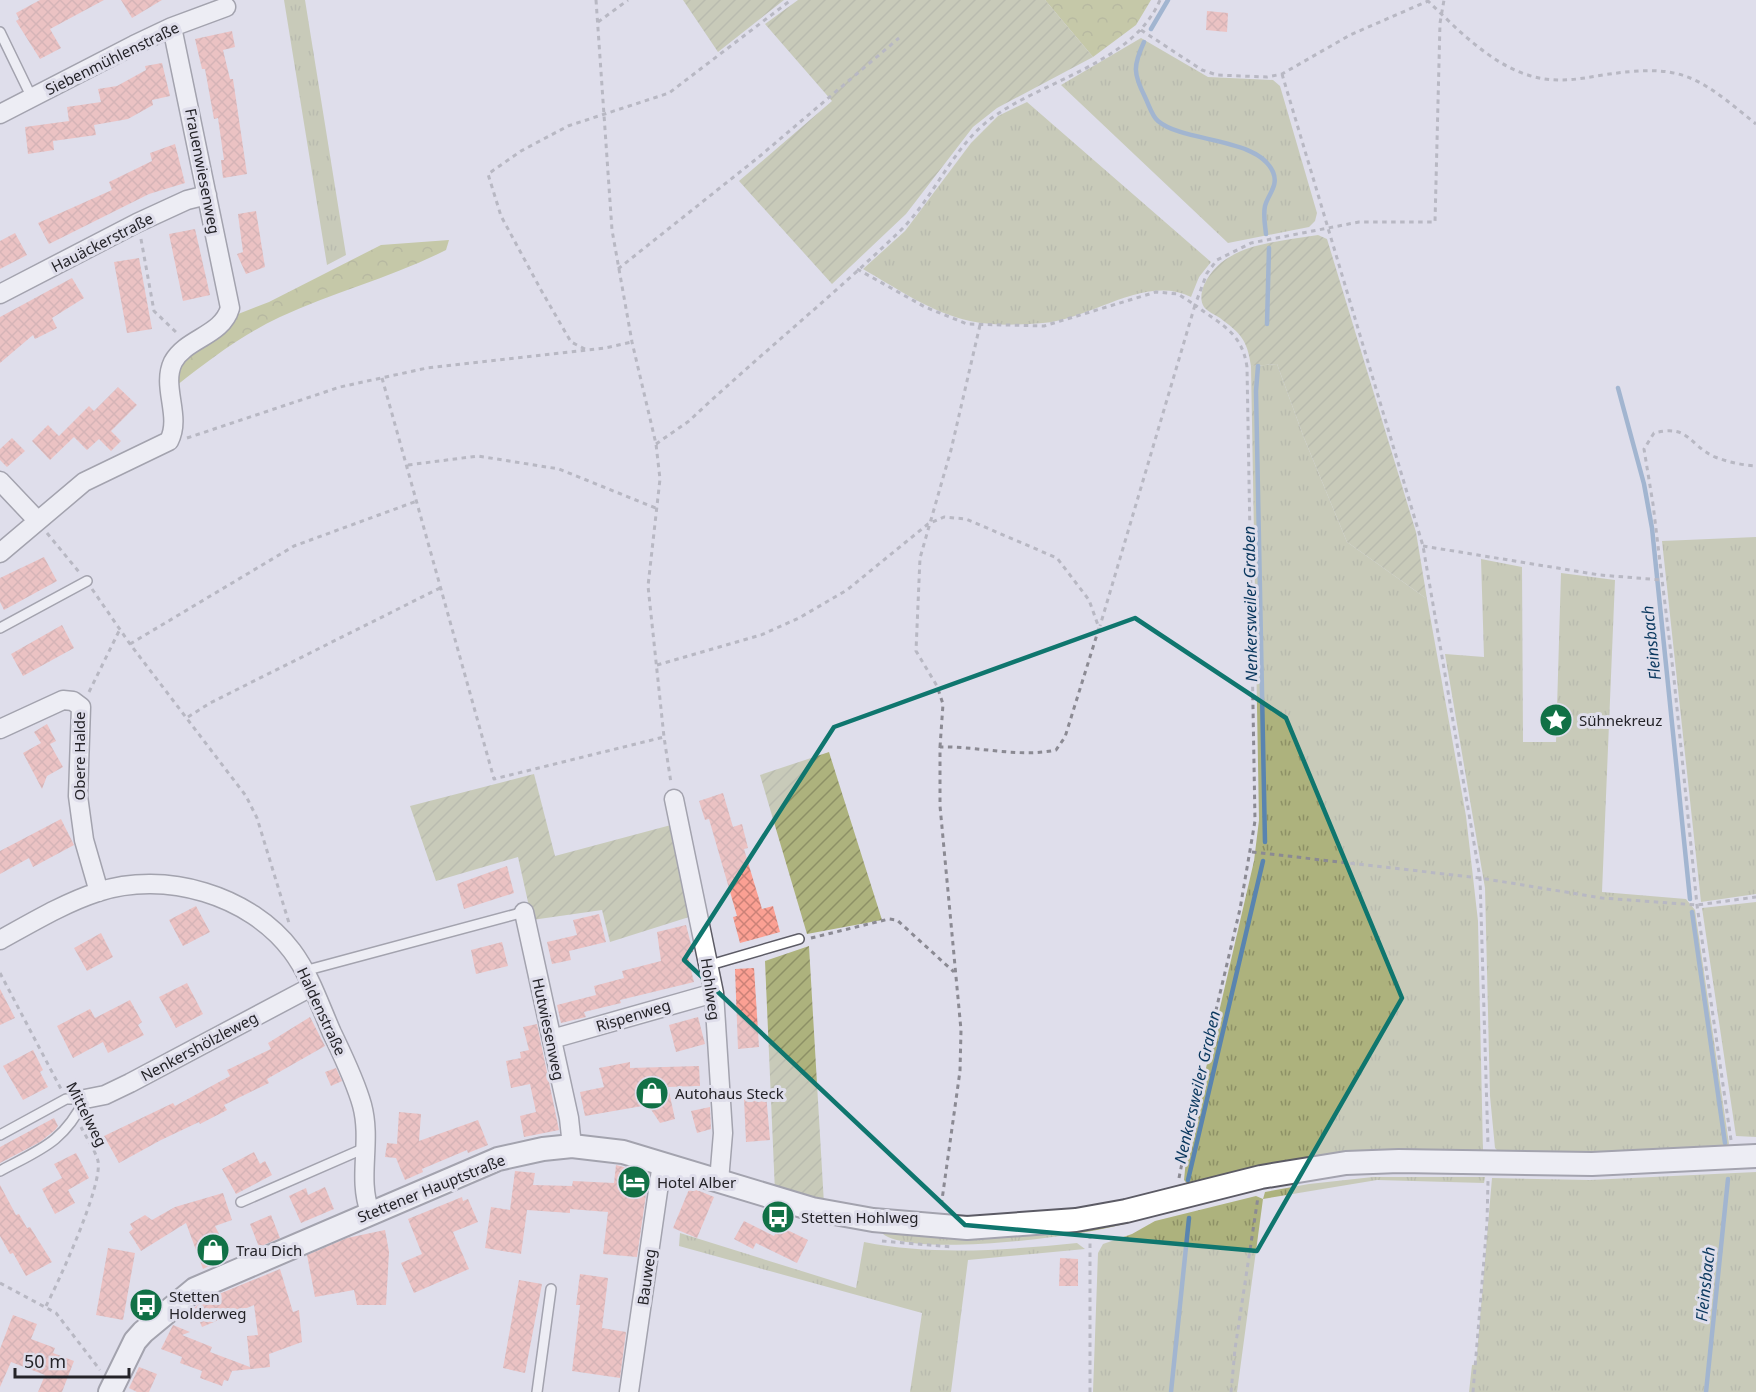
<svg xmlns="http://www.w3.org/2000/svg" width="1756" height="1392" viewBox="0 0 1756 1392" font-family="'Noto Sans',sans-serif">
	<defs>
		<pattern id="grass-tufts" width="24" height="20" patternUnits="userSpaceOnUse" patternTransform="scale(1.5)"><rect width="24" height="20" fill="#adb27d"/><path d="M3 7l-1-3M5 7V3M7 7l1-3M15 17l-1-3M17 17v-4M19 17l1-3" fill="none" stroke="#8d9066"/></pattern>
		<pattern id="forest-crowns" width="20" height="18" patternUnits="userSpaceOnUse" patternTransform="scale(1.5)"><rect width="20" height="18" fill="#a7ad57"/><path d="M2 6a3 3 0 1 1 6 0M12 15a3 3 0 1 1 6 0" fill="none" stroke="#888c48"/></pattern>
		<pattern id="garden-furrows" width="10" height="10" patternUnits="userSpaceOnUse" patternTransform="scale(1.5)"><rect width="10" height="10" fill="#adb27d"/><path d="M-1 1l2-2M0 10L10 0M9 11l2-2" fill="none" stroke="#8d9066"/></pattern>
		<pattern id="building-cross-hatch" width="8" height="8" patternUnits="userSpaceOnUse" patternTransform="scale(1.5)"><rect width="8" height="8" fill="#fba093"/><path d="M0 0l8 8M0 8l8-8" fill="none" stroke="#cb8278"/></pattern>
	</defs>
	<rect width="100%" height="100%" fill="#dfdeeb"/>
	<path fill="url(#grass-tufts)" d="M284,0H305L346,255L327,265Z
		M1141,38L1208,77L1273,80L1280,86L1317,213L1315,221L1309,227L1228,243L1061,85Z
		M1027,102L1211,262L1199,277L1191,297C1144,274 1091,320 1043,323C1019,325 993,326 970,321C932,313 896,288 863,269L905,231L971,143L998,116Z
		M1277,364L1304,438L1347,542L1427,599L1466,816L1478,921L1483,1152L1191,1188L1184,1180L1187,1150L1254,861L1259,820L1251,366Z
		M1756,537V894L1701,902L1662,541Z
		M1481,559L1522,567L1523,742H1556L1561,573L1615,580L1602,892L1686,899L1695,910L1729,1144L1723,1150L1664,1153L1501,1154L1495,1148L1490,1096L1485,888L1445,654L1484,657Z
		M1756,902V1137L1736,1136L1702,908Z
		M1756,1172V1392H1469L1472,1365H1476L1492,1178L1590,1180Z
		M1373,1177H1485L1484,1183L1377,1180L1263,1199L1237,1392H1093L1098,1253L1103,1244L1132,1234L1155,1221L1256,1196L1263,1199L1265,1192L1309,1184Z
		M1137,1217L1138,1220C1097,1235 916,1259 883,1234L884,1231Z
		M680,1233L856,1288L864,1242C935,1256 1006,1250 1077,1243L1085,1249L968,1260L951,1392H910L922,1313L679,1246Z"/>
	<path fill="url(#forest-crowns)" d="M1045,0H1151L1136,25L1093,57Z
		M449,240L446,250C393,277 334,292 280,317C242,335 209,360 176,386V365L233,316L269,302L381,245Z"/>
	<path fill="url(#garden-furrows)" d="M683,0H784L718,52Z
		M798,0H1045L1093,57L997,108L973,127L906,214L832,284L739,181L832,101L765,24Z
		M1318,235L1327,239L1416,532L1427,599L1347,542L1304,438L1277,364L1251,366C1247,339 1241,334 1220,318C1215,315 1207,311 1204,307C1200,301 1201,292 1204,285C1223,243 1278,242 1318,235Z
		M829,752L882,920L807,934L760,775Z
		M534,774L555,856L671,825L689,917L610,942L602,910L532,920L518,857L436,881L410,806Z
		M809,946L824,1204L775,1192L765,961Z"/>
	<g fill="none" stroke-linecap="round" stroke-linejoin="round">
		<path stroke="#5984b0" stroke-width="4.5" d="M1151,29L1168,0
			M1144,42C1133,66 1133,73 1145,97C1149,105 1152,116 1158,121C1184,143 1258,137 1273,172C1279,186 1268,194 1265,206C1263,216 1265,224 1266,234
			M1267,324L1269,248
			M1258,366L1256,391L1265,842
			M1618,388L1644,484L1652,528L1690,899
			M1692,912L1725,1143
			M1188,1180L1263,861
			M1171,1392L1189,1218
			M1706,1392L1728,1179"/>
	</g>
	<path fill="url(#building-cross-hatch)" d="M40,0H104L50,29L61,48L40,59L16,21L19,19L16,13Z
		M121,0H162L132,18Z
		M1207,11L1228,13L1227,32L1206,30Z
		M232,31L235,47L223,50L230,79H233L247,174L223,178L221,160H224L218,118L214,119L205,69H202L195,39Z
		M162,63L170,96L152,100L153,105L128,119L94,125L96,135L53,141L54,150L28,154L25,127L69,121L67,107L101,102L98,89L117,86L146,70L145,66Z
		M175,144L185,183L149,194L49,244L38,223L112,190L109,182L152,161L150,153Z
		M256,211L265,267L246,274L237,254L243,252L238,214Z
		M195,229L210,295L183,301L169,234Z
		M15,233L27,255L0,269V241Z
		M139,258L152,329L127,333L114,262Z
		M72,278L84,298L52,318L57,328L35,339L33,335L0,363V317Z
		M118,387L137,405L111,431L121,441L111,451L99,439L87,450L74,437L50,460L32,441L48,425L59,436L89,406L94,411Z
		M12,438L25,451L7,467L0,460V449Z
		M44,557L57,581L4,610L0,602V578Z
		M62,625L74,648L23,676L11,654Z
		M47,724L56,741L50,744L63,767L47,776L42,789L23,753L41,743L34,732Z
		M723,793L733,827L742,824L748,848L744,849L762,909L773,906L780,932L740,943L733,917L737,916L709,819L705,820L699,801Z
		M61,819L74,845L33,867L29,858L0,874V851Z
		M507,866L514,893L464,909L457,884Z
		M196,906L210,932L183,946L169,920Z
		M599,914L606,942L569,951L571,960L552,964L547,942L577,935L573,920Z
		M686,925L693,952L687,953L694,982L620,1000L621,1003L584,1012L586,1017L561,1023L557,1005L596,995L594,986L624,978L622,971L661,961L657,932Z
		M101,933L113,957L87,971L74,948Z
		M502,942L508,966L476,974L471,950Z
		M754,968L759,1047L738,1049L735,969Z
		M187,983L203,1014L176,1028L159,997Z
		M0,989L15,1018L0,1025Z
		M130,1000L142,1022L138,1025L144,1035L108,1053L103,1042L73,1058L57,1026L90,1009L95,1018Z
		M310,1017L325,1046L267,1079L269,1083L224,1105L227,1110L200,1124L199,1122L161,1140L119,1163L104,1136L173,1103L175,1106L230,1076L227,1070L271,1049L268,1043Z
		M698,1017L705,1044L676,1052L669,1025Z
		M537,1024L559,1130L524,1137L520,1116L536,1112L530,1084L511,1088L506,1061L521,1058L520,1052L529,1050L523,1027Z
		M33,1050L43,1070L40,1072L48,1087L23,1100L3,1066Z
		M630,1062V1068L699,1066L700,1086L668,1087L675,1119L660,1123L648,1105L585,1116L580,1092L604,1087L599,1068Z
		M336,1068L342,1081L331,1086L325,1072Z
		M766,1093L770,1140L746,1142L744,1099Z
		M710,1107L711,1129L697,1133L691,1111Z
		M399,1112L421,1114L419,1141L478,1120L488,1145L468,1153L467,1150L422,1169L423,1172L405,1180L396,1158L385,1157L387,1143L397,1144Z
		M54,1118L58,1126L55,1130L40,1142L0,1163V1147Z
		M254,1152L260,1164L265,1161L272,1175L236,1194L222,1169Z
		M76,1153L89,1178L68,1190L75,1203L55,1214L42,1189L62,1178L54,1164Z
		M616,1165L649,1174L637,1257L603,1254L608,1212L570,1209V1213L527,1210L521,1254L485,1248L491,1207L510,1210L515,1171L535,1173L533,1185L572,1186L573,1181L614,1183Z
		M0,1185L16,1215L19,1214L27,1228L30,1227L52,1262L26,1276L13,1253L10,1254L0,1236Z
		M325,1187L334,1209L301,1223L289,1196L306,1188L308,1195Z
		M690,1187L714,1197L697,1238L673,1228Z
		M223,1193L232,1220L215,1226L230,1256L203,1269L186,1223L141,1251L129,1232L133,1229L130,1224L145,1215L152,1220L175,1207Z
		M462,1197L463,1201L468,1199L478,1222L453,1232L469,1269L414,1293L401,1263L422,1254L408,1219Z
		M271,1215L280,1238L259,1247L250,1224Z
		M744,1221L774,1236L779,1226L808,1240L797,1263L756,1243L753,1249L734,1239Z
		M385,1230L389,1252L386,1305H357L354,1290L315,1297L307,1255L347,1238Z
		M108,1248L135,1253L123,1320L96,1315Z
		M1060,1258L1078,1259V1286H1059Z
		M280,1269L293,1312L299,1310L302,1342L269,1354L270,1367L232,1371L228,1381L224,1380L222,1386L200,1378L202,1371L180,1363L182,1357L161,1349L173,1325L190,1332L182,1335L212,1347L210,1352L250,1367L247,1336L258,1335L254,1305L202,1327L194,1308L202,1301Z
		M580,1274L608,1278L602,1328L626,1332L620,1378L572,1371L580,1305H576Z
		M519,1280L542,1284L525,1373L503,1368Z
		M13,1315L37,1324L31,1339L55,1348L53,1353L74,1361L62,1392H38L45,1375L11,1362L0,1387V1349Z
		M139,1367L157,1374L149,1392H137L129,1388Z"/>
	<g fill="none" stroke-linecap="round" stroke-linejoin="round">
		<g stroke="#5c5b65" stroke-width="12">
			<path id="service" d="M0,32L32,98
				M0,628L87,581
				M710,965L799,939
				M304,971L524,912
				M0,1135L66,1099H85C63,1143 41,1149 0,1171
				M241,1202L365,1148
				M537,1392L551,1289"/>
		</g>
		<g stroke="#5c5b65" stroke-width="21">
			<path id="minor" d="M0,114L134,45L172,27L226,7
				M0,294L137,223L187,200L207,195
				M0,481L37,520
				M0,553L84,482L169,441C182,416 161,387 173,362C186,338 222,336 230,308L172,27
				M0,729L63,700L73,701L81,707L78,796L84,840L99,892
				M674,799L714,993L723,1133L719,1181
				M524,912L569,1118L572,1146
				M0,940C31,923 64,903 98,892C165,870 250,895 292,951C310,975 320,1006 332,1033C343,1056 355,1080 362,1105C372,1142 357,1178 370,1212
				M552,1039L714,993
				M85,1099L105,1095L130,1083L311,987
				M629,1392L662,1163"/>
		</g>
		<g stroke="#5c5b65" stroke-width="26">
			<path id="tertiary" d="M110,1392L135,1341L143,1332L195,1289L498,1159L543,1149L572,1146L623,1152L812,1209L873,1220L967,1228L1076,1220L1126,1211L1261,1177L1346,1163L1399,1161L1592,1164L1756,1156"/>
		</g>
		<path stroke="#8b8a93" stroke-width="3" stroke-dasharray="4.5 4.5" stroke-linecap="butt" d="M596,0L612,230L632,342L656,444L660,479L648,586L664,737L671,783
			M1427,0C1457,29 1493,67 1535,77C1559,83 1579,79 1603,75C1682,63 1696,75 1756,124
			M598,22L628,0
			M1141,30L1202,70L1217,75L1267,77L1282,74L1350,35L1428,1
			M1282,74L1423,546L1480,878L1488,1145
			M141,239L154,311L179,335
			M618,269L760,156L899,38
			M857,269L925,307L967,324L1044,326L1156,292L1178,294L1195,305L1100,626
			M585,349L571,342L541,290L501,216L488,174L521,151L568,126L669,93L791,0
			M382,378L494,779L664,737
			M187,438L340,387L427,368L605,348L632,342
			M656,444L689,421C758,356 833,296 901,230C934,197 952,149 989,120C1040,81 1133,64 1160,0
			M408,465L478,456L559,469L658,509
			M47,533L79,572
			M1423,546L1600,575L1662,580
			M92,589L130,644L246,796L257,818L289,923
			M130,644L294,546L417,501
			M657,665L761,635L799,618L847,590L928,524L944,517L966,519L1057,558L1089,600L1099,628L1065,737L1056,750C1019,758 978,746 940,747V806L961,1030L960,1071L941,1207
			M89,692L120,629
			M188,717L210,703L440,588
			M940,747L943,704L937,686L916,651L920,558L951,450L980,325
			M1252,852L1480,878L1602,898L1697,905L1756,897
			M811,938L889,919L897,920L954,972
			M0,973L61,1089
			M1731,1140L1697,905L1674,679L1653,504L1644,449L1654,433C1690,424 1688,445 1715,457C1728,462 1742,465 1756,466
			M1179,1178L1194,1103L1240,909L1255,821L1247,367C1242,332 1221,325 1195,305L1207,273L1217,260L1251,243L1359,222H1435L1440,23L1444,0
			M882,1241L953,1247
			M0,1283L56,1313L100,1370
			M46,1306C59,1281 103,1185 98,1161C95,1150 86,1137 81,1127
			M1090,1392V1237
			M1231,1392L1235,1349L1258,1197
			M1473,1392L1487,1223L1488,1181"/>
		<use href="#service" stroke="#fff" stroke-width="9"/>
		<use href="#minor" stroke="#fff" stroke-width="18"/>
		<use href="#tertiary" stroke="#fff" stroke-width="22"/>
	</g>
	<path d="M0 0H1756V1392H0ZM1135,618L1286,718L1402,998L1257,1251L965,1225L684,960L834,727Z" fill="#dfdeeb" fill-opacity=".55" fill-rule="evenodd"/>
	<path fill="none" stroke="#0f766e" stroke-width="4.5" stroke-linejoin="round" d="M1135,618L1286,718L1402,998L1257,1251L965,1225L684,960L834,727Z"/>
	<defs>
		<g id="sight-disc" transform="scale(1.725)"><circle r="9.5" fill="#117146" stroke="#dfdeeb"/><path d="M0-6L1.8-2.2L6-1.7L2.9 1.2L3.7 5.4L0 3.3L-3.7 5.4L-2.9 1.2L-6-1.7L-1.8-2.2Z" fill="#fff"/></g>
		<g id="shop-disc" transform="scale(1.725)"><circle r="9.5" fill="#117146" stroke="#dfdeeb"/><path d="M-5-2.5h2.3a2.7 3.5 0 0 1 5.4 0H5L5.5 6h-11ZM-1.5-2.5h3a1.5 2.3 0 0 0-3 0Z" fill="#fff"/></g>
		<g id="hotel-disc" transform="scale(1.725)"><circle r="9.5" fill="#117146" stroke="#dfdeeb"/><path d="M-6-4.5h1.5V1H6V5H4.5V3h-9V5H-6ZM-4 0a1.8 1.8 0 1 1 3.6 0ZM.5 0V-2.5h3Q6-2.5 6 0Z" fill="#fff"/></g>
		<g id="bus-disc" transform="scale(1.725)"><circle r="9.5" fill="#117146" stroke="#dfdeeb"/><path d="M-5-6H5V4H4V6H2V4H-2V6H-4V4H-5ZM-3.5-4V0h7V-4ZM-3.5 1.2v1.5H-2V1.2ZM2 1.2v1.5H3.5V1.2Z" fill="#fff"/></g>
	</defs>
	<g fill-rule="evenodd">
		<use href="#sight-disc" x="1556" y="720"/>
		<use href="#shop-disc" x="652" y="1093"/>
		<use href="#hotel-disc" x="634" y="1182"/>
		<use href="#bus-disc" x="778" y="1217"/>
		<use href="#shop-disc" x="213" y="1250"/>
		<use href="#bus-disc" x="146" y="1305"/>
	</g>
	<g text-anchor="middle" dominant-baseline="central" stroke-width="6" stroke-linejoin="round" paint-order="stroke">
		<g font-size="15" fill="#242328" stroke="#dfdeeb">
			<text transform="translate(112 58) rotate(-26)">Siebenmühlenstraße</text>
			<text transform="translate(203 171) rotate(79)">Frauenwiesenweg</text>
			<text transform="translate(102 242) rotate(-27)">Hauäckerstraße</text>
			<text transform="translate(79 756) rotate(-90)">Obere Halde</text>
			<text transform="translate(711 989) rotate(82)">Hohlweg</text>
			<text transform="translate(322 1011) rotate(65)">Haldenstraße</text>
			<text transform="translate(633 1015) rotate(-17)">Rispenweg</text>
			<text transform="translate(549 1029) rotate(78)">Hutwiesenweg</text>
			<text transform="translate(199 1046) rotate(-28)">Nenkershölzleweg</text>
			<text transform="translate(87 1114) rotate(63)">Mittelweg</text>
			<text transform="translate(431 1188) rotate(-22)">Stettener Hauptstraße</text>
			<text transform="translate(646 1277) rotate(-82)">Bauweg</text>
		</g>
		<g font-size="15" fill="#242328" stroke="#dfdeeb" text-anchor="start">
			<text x="1579" y="720">Sühnekreuz</text>
			<text x="675" y="1093">Autohaus Steck</text>
			<text x="657" y="1182">Hotel Alber</text>
			<text x="801" y="1217">Stetten Hohlweg</text>
			<text x="236" y="1250">Trau Dich</text>
			<text x="169" y="1296">Stetten<tspan x="169" dy="17">Holderweg</tspan></text>
		</g>
		<g font-size="16" font-style="italic" fill="#09375e" stroke="#dfdeeb">
			<text transform="translate(1250 604) rotate(-91)">Nenkersweiler Graben</text>
			<text transform="translate(1651 643) rotate(-96)">Fleinsbach</text>
			<text transform="translate(1197 1087) rotate(-77)">Nenkersweiler Graben</text>
			<text transform="translate(1705 1284) rotate(-84)">Fleinsbach</text>
		</g>
	</g>
	<path d="M15 1368v9h114v-9" fill="none" stroke="#242328" stroke-width="3"/>
	<text x="24" y="1368" font-size="18" fill="#242328" stroke="#dfdeeb" stroke-width="4.5" paint-order="stroke">50 m</text>
</svg>
